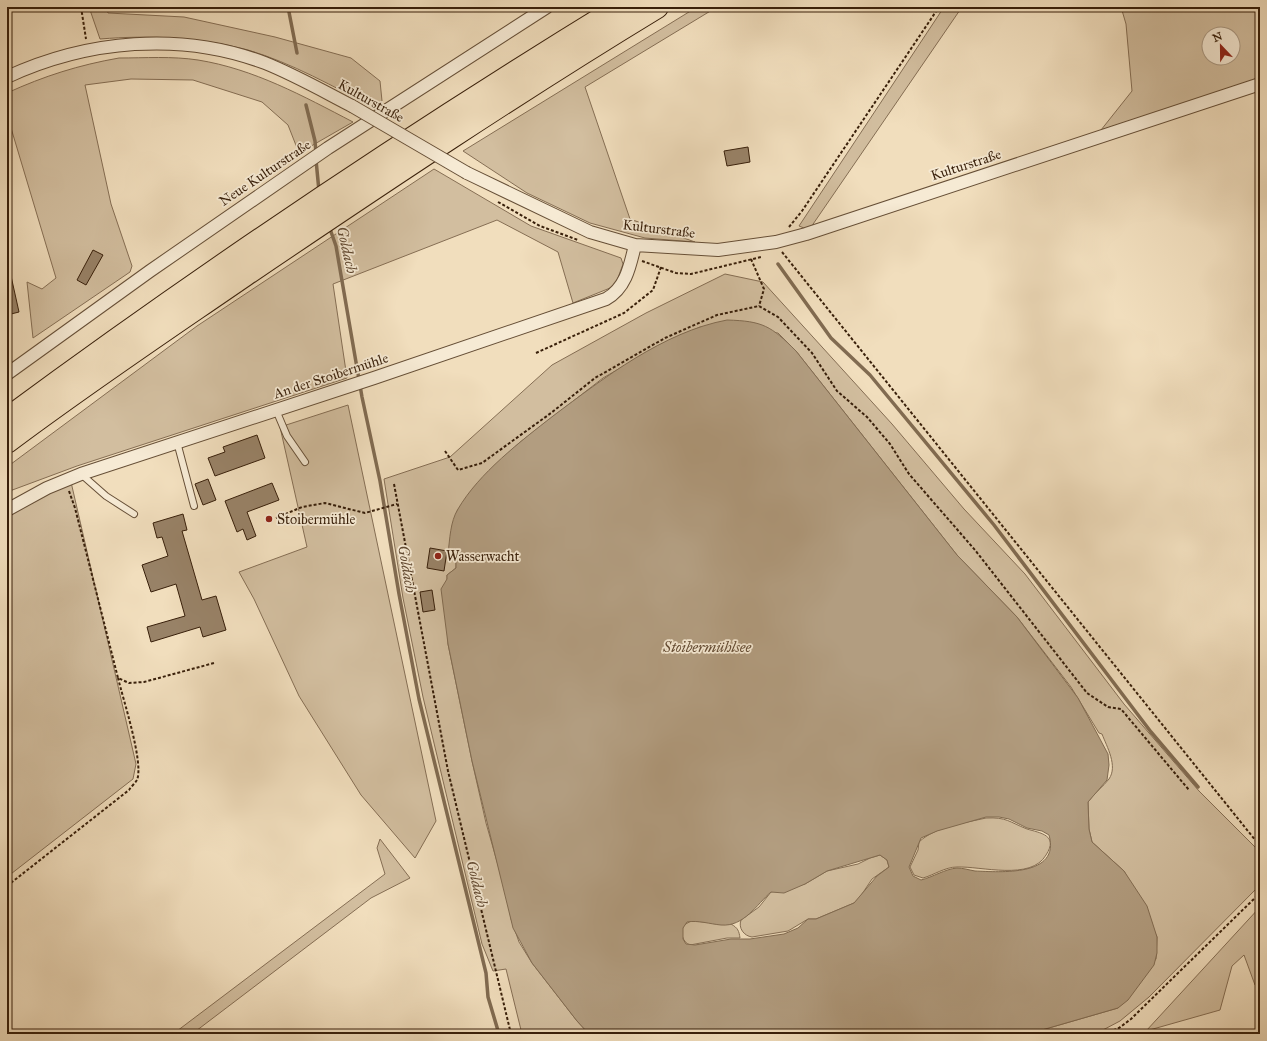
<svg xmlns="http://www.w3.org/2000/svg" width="1267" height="1041" viewBox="0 0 1267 1041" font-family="'IM FELL Great Primer',serif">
	<rect width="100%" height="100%" fill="#f1debd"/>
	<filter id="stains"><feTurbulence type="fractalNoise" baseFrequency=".005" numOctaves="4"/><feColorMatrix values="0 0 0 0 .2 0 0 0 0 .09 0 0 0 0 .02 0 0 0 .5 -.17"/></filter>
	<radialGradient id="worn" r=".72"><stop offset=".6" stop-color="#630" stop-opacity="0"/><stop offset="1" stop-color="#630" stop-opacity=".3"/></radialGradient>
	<path fill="#d2be9f" stroke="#856e54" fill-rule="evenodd" d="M89,7H106L108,13L184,17L275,37L351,58L380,81L382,101L375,108C334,87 292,63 248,50C199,37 150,35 100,39Z
		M697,7H717L585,87L630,219L695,242L645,238L590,223L527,193L463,151Z
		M944,7H962L809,230L799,226Z
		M1121,7H1260V79L1101,130L1132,91L1126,24ZM1209,34H1233V58H1209Z
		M119,58C145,58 172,56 198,60C254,69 303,96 353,122L299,153L288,125L262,102L193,80L131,79L85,85L111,204L132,266L130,272L33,338L27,282L42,289L56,278L11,128L7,131V93C44,76 79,65 119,58Z
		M434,169L531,226L621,258L623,264L615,286L573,303L558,252L497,220L333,284L347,378L77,466L7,492V467L197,326Z
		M725,274L763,282L892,424L964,509L1025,574L1124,704L1199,791L1260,852V885L1149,997L1120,1021L1101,1031L1089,1034H1028L1118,1008L1156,959L1157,937L1124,871L1092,842L1089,829L1088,802C1094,793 1103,787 1109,779C1118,766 1107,747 1102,734L1099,733L1071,687L1017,617L957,555L796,351L778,333L700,327L660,345L603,378L519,443L501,460L470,493L457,511L453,555L456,560V568L447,575L448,644L472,761L486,823L508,900L511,919L519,942L532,963L577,1021L589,1034H522L506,969L493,971L482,944L423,697L403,598L384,479L450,457L552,365L646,313Z
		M348,405L436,821L415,858L361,795L299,696L254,599L239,572L307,547L280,427Z
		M71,482L136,764L133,779L7,877V514Z
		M986,818C1007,817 1009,822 1027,829C1040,833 1059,835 1046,855C1031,881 981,866 957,867C945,867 934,875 923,878L914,875L910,867L918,850L919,842C936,826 965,823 986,818Z
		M380,839L410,878L371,898L192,1034H173L385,874L377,848Z
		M880,855L887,860L889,867L872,879L860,897L854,903L816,919H808L788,931L752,937C744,936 738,928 741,920L759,907L771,892L805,884L827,871L858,864L870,858Z
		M1260,907V985H1255L1244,955L1232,966L1220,1010L1146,1031Z
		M691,921L731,924C738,928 739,931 740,938H727L690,945C682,942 680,932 684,925Z"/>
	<path fill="#b29d80" stroke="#816b51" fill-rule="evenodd" d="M727,320C763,321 771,326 796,351L957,555L1017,617L1078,698L1108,754L1109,765L1107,780L1088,802L1089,829L1092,842L1124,871L1147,906L1157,937V953L1154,965L1128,1000L1118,1008L1028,1034H589L577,1021L532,963L513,928L472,761L448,644L441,589L447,579V575L456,568V560L453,555L448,553C450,539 450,522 458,509C479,473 521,441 553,416C604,378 663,332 727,320ZM986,817H999L1009,819L1027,828L1042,831L1049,835C1061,877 1000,872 975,871C969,870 963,868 957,868C945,869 933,877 921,880L913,876L909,867L921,838L937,831ZM880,855L887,860L889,867L877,876L854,903L816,919H808L798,928L784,934L750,939H731L695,945L686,944L683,939V928L687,922C698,920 710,924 721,925C744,927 757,904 771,892L784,893L805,884L827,871Z"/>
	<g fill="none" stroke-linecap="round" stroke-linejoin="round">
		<path stroke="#816b51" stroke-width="3.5" d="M288,7L297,53
			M306,105L315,141L316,153
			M316,160L319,191
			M329,226L336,246L362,397L380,481L399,594L419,699L486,973L488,997L499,1034
			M778,264L831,338L870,375L994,525L1151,732L1198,787"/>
	</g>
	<path fill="#988267" stroke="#381f0a" d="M748,147L750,162L727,166L724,151Z
		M93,250L103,255L86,285L77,280Z
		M7,276H11L19,312L7,315Z
		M257,435L265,458L215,476L208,458L225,452L223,447Z
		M208,479L216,500L203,505L195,484Z
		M272,483L279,500L247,512L256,536L247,540L243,529L237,532L225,501Z
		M183,514L187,530L182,531L202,600L216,596L226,630L203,637L200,627L151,642L147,627L185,616L176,584L151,592L142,565L168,556L162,537L157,538L153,523Z
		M430,548L447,551L444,571L427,568Z
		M432,590L435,610L423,612L420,592Z"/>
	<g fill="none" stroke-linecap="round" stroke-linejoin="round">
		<g stroke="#664f37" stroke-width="8">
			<path id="service" d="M276,410L287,436L305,462
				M177,442L194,506
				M81,474L106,496L134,514"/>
		</g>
		<g stroke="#664f37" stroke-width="14">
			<path id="minor" d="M7,77C87,40 181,31 265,63C295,75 323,91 352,106
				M467,173L590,232L635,245L718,250L776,242L806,234L1260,84
				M7,374L150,271L328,148L547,7
				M7,510L47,488L81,474L374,378L606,299C626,288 630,266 635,245"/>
		</g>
		<g stroke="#381f0a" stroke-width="24">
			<path id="motorway" d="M7,419C205,273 411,135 620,7
				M7,442C84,384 165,330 245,275C381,183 517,92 657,7"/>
		</g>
		<path stroke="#381f0a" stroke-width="2" stroke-dasharray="3 2" stroke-linecap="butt" d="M81,7L86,39
			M498,202L540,226L578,240
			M789,227L802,211L939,7
			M782,252L1260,846
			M751,259L764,289L759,306
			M642,261L676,273L691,274L761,257
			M536,353L624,313L653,290L661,267
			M445,451L458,470L482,463L551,413L595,378L665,338L717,315L759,306L778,317L812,353L837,391L867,417L890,444L909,474L975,550L1087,693L1108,707L1121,709L1189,790
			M394,484L448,771L511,1034
			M69,491L75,508L118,678L129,683L144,682L214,663
			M276,518L302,507L325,503L365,513L397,504
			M7,886L129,790C131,787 135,783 137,780C144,763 123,699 118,678
			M1104,1034L1119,1028L1131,1019L1260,893"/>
		<use href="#service" stroke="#f6ead4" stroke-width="6"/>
		<use href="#minor" stroke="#f6ead4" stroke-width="12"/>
		<use href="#motorway" stroke="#f1debd" stroke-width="22"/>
		<g stroke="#664f37" stroke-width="14" stroke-linecap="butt">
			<path id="minor-bridge" d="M352,106L467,173"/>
		</g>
		<use href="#minor-bridge" stroke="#f6ead4" stroke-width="12"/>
	</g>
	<g fill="#8f2418" stroke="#f6ead4" stroke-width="1.5">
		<circle cx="269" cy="519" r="4"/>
		<circle cx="438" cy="556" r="4"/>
	</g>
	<g text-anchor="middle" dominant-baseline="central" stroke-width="3.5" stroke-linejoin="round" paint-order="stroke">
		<g font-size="14" fill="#381f0a" stroke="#f6ead4">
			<text transform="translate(371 101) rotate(29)">Kulturstraße</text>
			<text transform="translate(966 165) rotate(-18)">Kulturstraße</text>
			<text transform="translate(265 173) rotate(-34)">Neue Kulturstraße</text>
			<text transform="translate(659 229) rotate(7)">Kulturstraße</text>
			<text transform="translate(331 376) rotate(-18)">An der Stoibermühle</text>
		</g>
		<g font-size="14" fill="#381f0a" stroke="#f6ead4" text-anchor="start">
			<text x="277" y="519">Stoibermühle</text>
			<text x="446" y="556">Wasserwacht</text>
		</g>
		<g font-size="15" font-style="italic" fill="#634b33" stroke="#f6ead4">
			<text transform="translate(347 250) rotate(77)">Goldach</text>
			<text transform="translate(407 569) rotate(80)">Goldach</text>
			<text x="707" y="647">Stoibermühlsee</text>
			<text transform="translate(477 884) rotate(76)">Goldach</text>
		</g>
	</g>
	<rect width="1267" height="1041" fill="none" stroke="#f1debd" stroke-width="24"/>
	<rect x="8" y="8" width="1251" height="1025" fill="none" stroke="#381f0a" stroke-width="2"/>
	<rect x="12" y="12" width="1243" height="1017" fill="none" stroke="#381f0a"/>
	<g transform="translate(1221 46) rotate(338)"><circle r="19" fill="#f6ead4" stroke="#aa9983"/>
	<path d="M0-3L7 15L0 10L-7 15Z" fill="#8f2418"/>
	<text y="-6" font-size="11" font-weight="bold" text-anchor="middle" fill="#381f0a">N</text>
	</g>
	<rect width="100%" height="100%" filter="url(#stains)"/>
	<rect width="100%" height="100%" fill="url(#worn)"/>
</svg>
